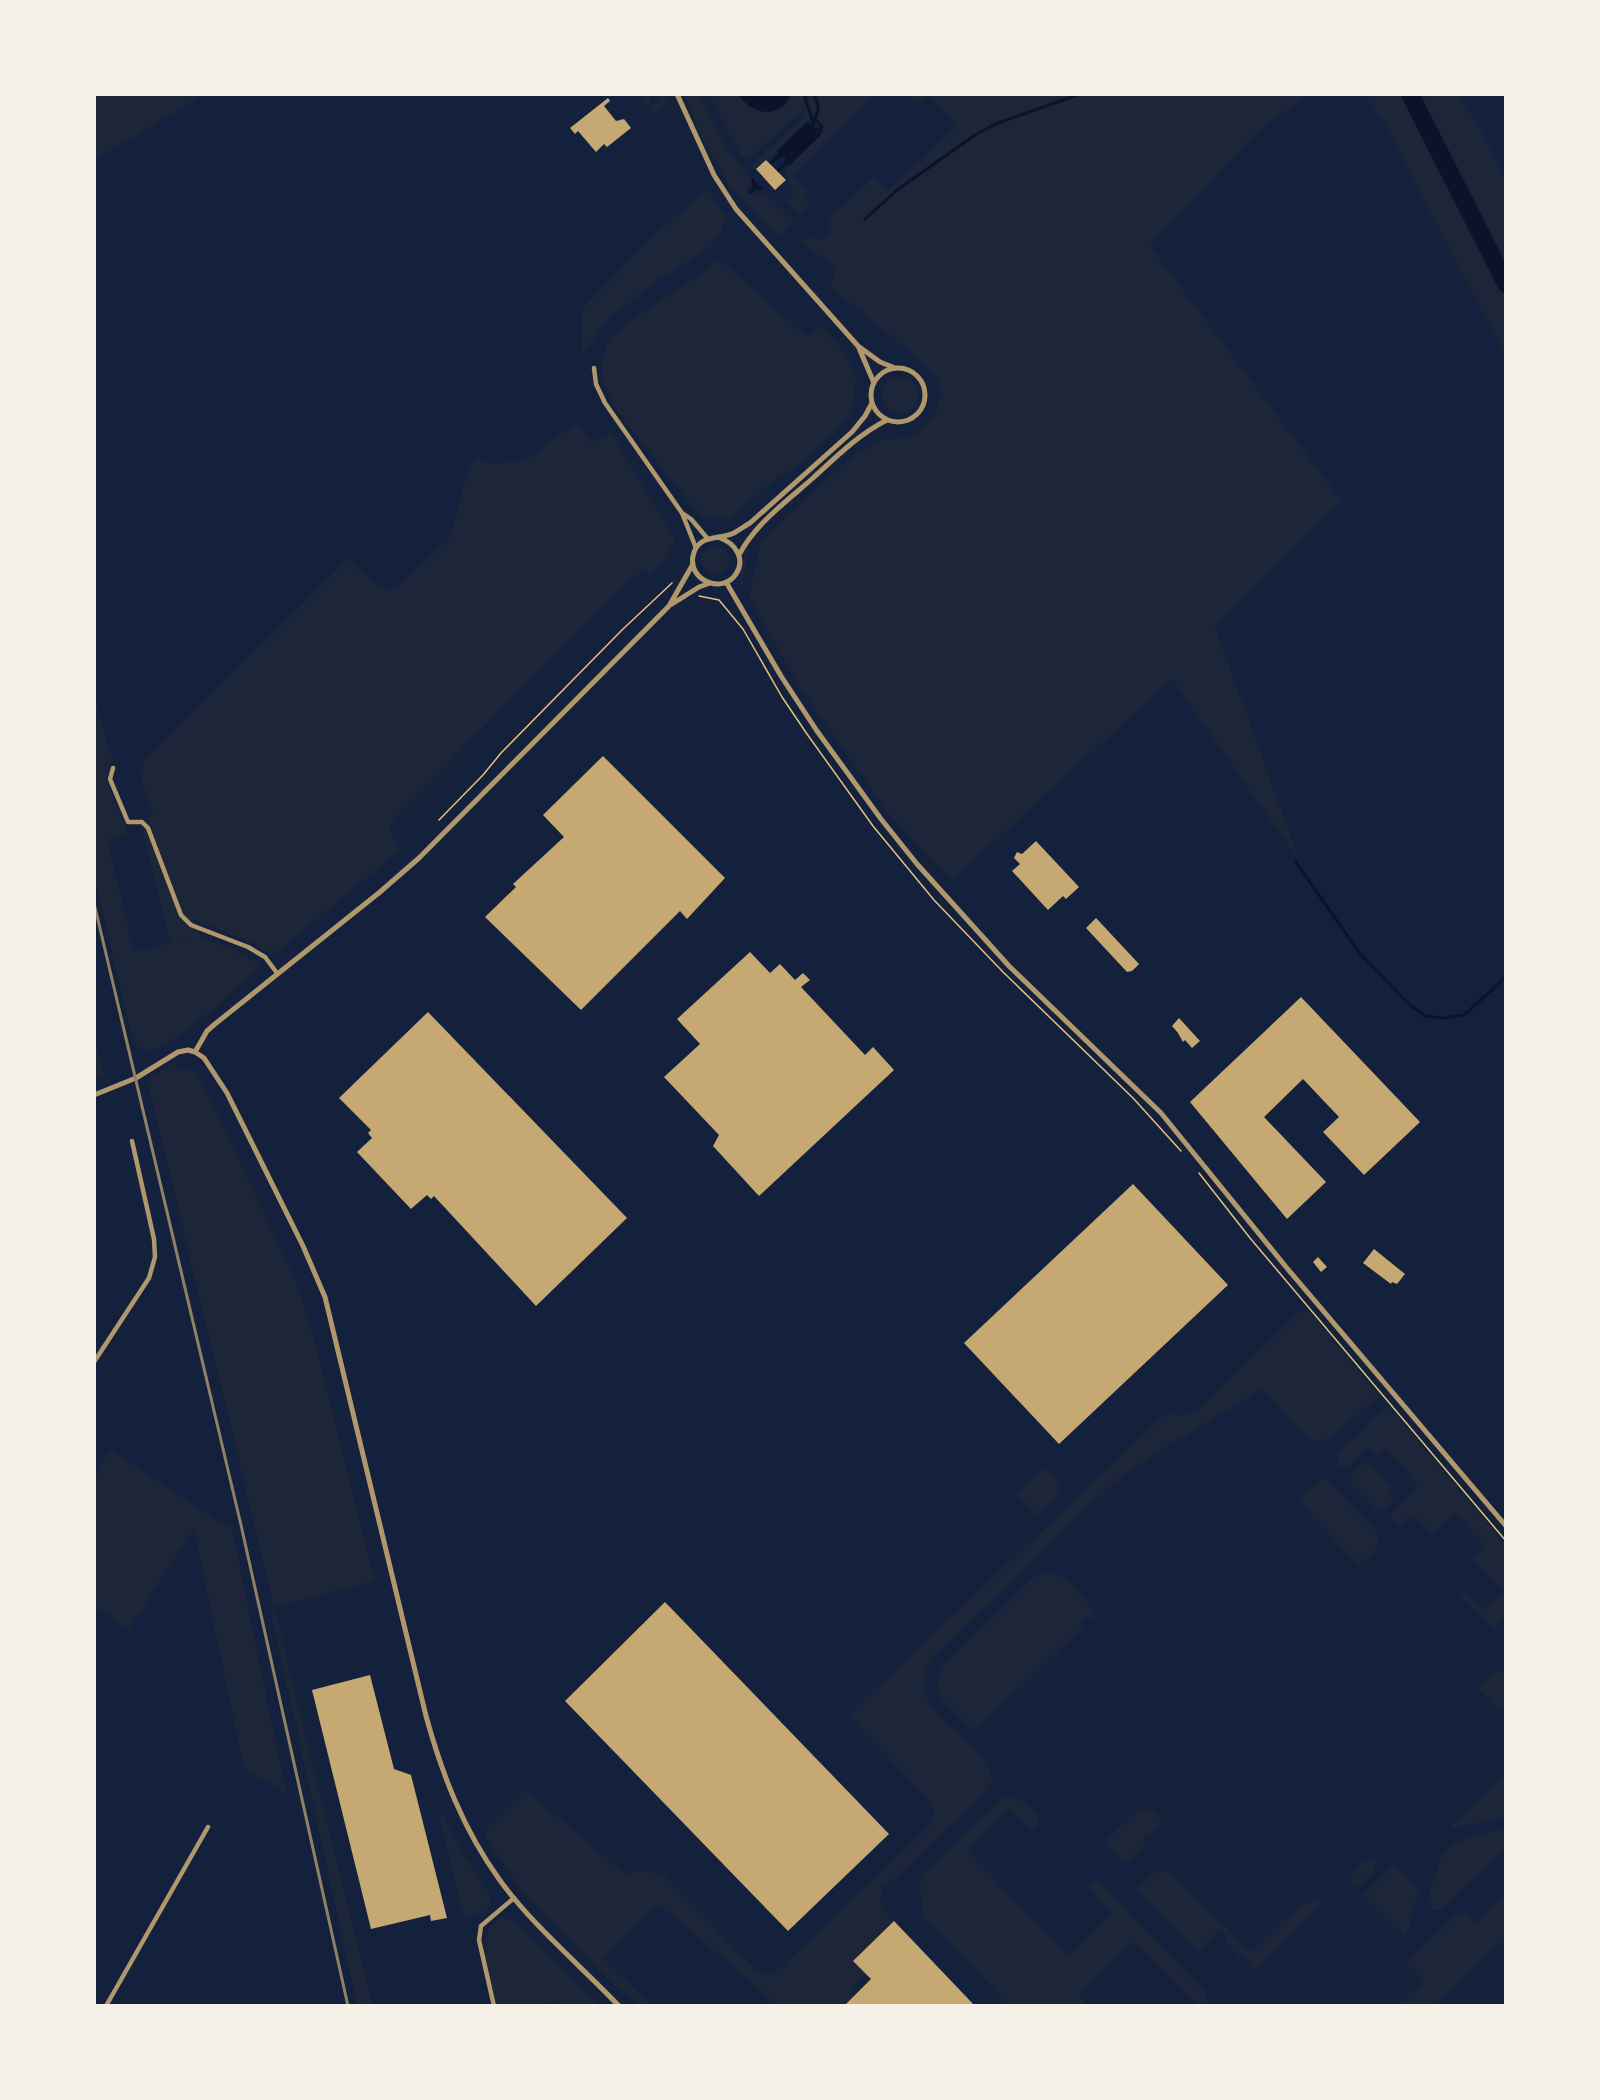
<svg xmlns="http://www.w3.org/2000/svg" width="1600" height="2100" viewBox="0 0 1600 2100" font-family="Figtree,sans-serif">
	<rect width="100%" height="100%" fill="#14213d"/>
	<path fill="#1d2539" d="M95,94H203V95L95,160Z
		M646,95H648L652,104L661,101L659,95H666L669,102L654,115L642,99Z
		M684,95H699L728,151L751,179L746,191L751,195L765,193L794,221L779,238L728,184L704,141Z
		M710,95H874L794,176L810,193L803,195L809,205L801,215L787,202L794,192L785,171L823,131L811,118L779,149L755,169L751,166L805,116L804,109L748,160L741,156Z
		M907,95H1310L1283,112L1257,132L1150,246L1342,501L1215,626L1299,860L1172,679L952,880L888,813L797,683L749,597L761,543L772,530L854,455L883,439H897L912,436L926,426L934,416L938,406L941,394L938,381L932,373L918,358L830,287L836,268L802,242L809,235L822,240L830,233L827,220L874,177L888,190L958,125L928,95L917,105Z
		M1365,95H1460L1477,123L1505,179V355L1384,122Z
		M707,189L726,217L722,230L711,246L664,276L610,317L581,357L582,309L651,238Z
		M720,260L807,337L821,326L840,347L855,371L856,379L852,411L836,431L793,470L779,476L730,518L703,516L690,504L613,406L604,384L601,365L609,339L631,320Z
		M882 395a18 18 0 1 1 36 0a18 18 0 1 1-36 0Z
		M576,423L592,442L612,434L675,539L665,561L650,575L643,569L591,618L394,819L390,830L400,850L272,956L255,944L192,919L201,936L228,947L261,965L212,1010L179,1036L153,1051L139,1049L131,1034L95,880L94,696L112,758L106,773L108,785L125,824L127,835L107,840L134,952L190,938L170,941L143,833L153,810L138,771L144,769L142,762L348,559L378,587L386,590L398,586L450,538L470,464L478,457L491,464L528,459Z
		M749,544L743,585L741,586C738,577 744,552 749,544Z
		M701 560a14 14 0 1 1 28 0a14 14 0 1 1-28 0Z
		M95,1036L105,1077L95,1080H94Z
		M174,1063L178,1069H192L199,1075L298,1286L320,1360L375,1581L274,1607L373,2005H357L270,1608L274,1606L147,1079Z
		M1308,1310L1378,1394L1375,1399L1331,1438L1316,1442L1302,1432L1262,1389L1139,1464L1110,1486L932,1658C897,1718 987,1732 992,1780L983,1794L900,1874L882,1889C878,1903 882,1913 894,1921L853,1960L866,1974L850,1989L855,1995L846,2003L847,2005H778L659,1904L603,1959L651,2005H639L611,1982L520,1889L486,1839V1832L490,1826L526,1790L627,1876L632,1871L662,1873L757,1970L765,1974L777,1971L928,1827C933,1818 935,1812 931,1802L848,1715L1165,1414L1170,1412L1184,1416L1185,1413L1197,1411L1297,1314Z
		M1387,1407L1390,1408L1505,1544V1618L1494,1629L1463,1597L1460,1591L1461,1588L1483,1611L1504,1591L1473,1559L1485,1546L1454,1513L1432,1534L1412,1514L1399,1527L1391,1518L1392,1512L1419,1487L1407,1474L1409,1471L1386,1449L1378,1456L1368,1447L1347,1468L1340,1466L1337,1457L1340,1451L1368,1426L1372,1419Z
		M109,1449L221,1524H231L286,1793L244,1769L194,1529L129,1629L95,1606V1477Z
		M1363,1463H1368L1372,1465L1391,1486L1389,1489L1393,1496V1500L1385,1508H1375L1350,1482L1352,1474Z
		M1045,1467C1069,1492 1062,1493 1040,1515L1036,1514L1017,1494Z
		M1324,1477L1376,1531C1383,1547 1370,1555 1359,1565L1298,1501Z
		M1044,1572C1065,1570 1083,1599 1097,1613L1090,1620L1086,1616L1081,1622L1084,1626L980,1726L972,1729L941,1698L937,1689L941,1668L1035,1576Z
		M1501,1671L1505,1672L1506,1708L1500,1712L1478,1689L1494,1673Z
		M1505,1773V1817L1451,1829L1449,1828Z
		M1004,1797C1019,1797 1033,1806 1039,1820L1037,1826L1033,1829L1029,1828L1009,1809L967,1850L1068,1956L1112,1914L1089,1888L1091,1882L1097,1880L1207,1994V2003L1204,2005H1198L1134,1941L1079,1996L1087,2005H1009L924,1917C922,1911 919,1882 921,1876Z
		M437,1804L458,1845L489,1893L491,1905L483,1913L463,1917Z
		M1141,1807L1146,1812L1149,1808L1163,1822L1149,1835L1146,1834L1144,1836L1146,1844L1129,1861L1122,1862L1104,1842Z
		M1503,1829L1505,1830V1848L1441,1910H1432L1428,1902C1444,1842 1442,1844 1503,1829Z
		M1377,1857L1373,1872L1359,1886L1354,1885L1351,1882C1351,1869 1365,1859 1377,1857Z
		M1393,1865L1418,1889L1406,1938L1363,1895Z
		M1165,1871L1172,1873L1250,1953L1304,1901L1309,1905L1317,1897L1323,1904L1254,1971L1242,1955L1240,1957L1227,1943L1226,1935L1220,1929L1198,1951L1137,1889L1153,1873Z
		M1505,1894V1939L1435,2005H1398L1424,1981L1406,1962L1455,1916L1464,1912L1477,1923Z
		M501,1917L514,1921L599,2005H559L553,2001L547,2005H497C491,1979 470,1934 501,1917Z"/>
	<path fill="#0b132b" d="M738,95H791C780,121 752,114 738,95Z
		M807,122L820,136L792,163L779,149Z"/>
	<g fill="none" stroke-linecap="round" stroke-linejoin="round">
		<path stroke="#0b132b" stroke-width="3" d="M807,94L805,98L813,122
			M816,120L822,127L819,135
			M812,128C815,113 823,112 814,94
			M814,130L821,129
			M780,150L778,157L785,155
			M787,157L785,164L792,162
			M771,163L782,153
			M778,171L789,160
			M753,180L754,188L757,184
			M750,192L754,188H761
			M865,219L897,190L975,135L995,124L1080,94
			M1296,862L1360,954L1410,1005L1425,1016L1443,1018L1464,1015L1506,977"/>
		<path stroke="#0b132b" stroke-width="18" d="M1410,94L1506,284"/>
	</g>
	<path fill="#c6a872" d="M608,98L610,101L604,106L616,121L624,119L631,128L607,147L604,144L596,152L578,131L575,134L570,128Z
		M766,160L786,180L775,190L756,169Z
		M603,756L725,878L687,919L680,911L581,1010L485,917L516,887L513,884L564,837L543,815Z
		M1036,841L1079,887L1066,899L1063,896L1048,910L1012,871L1020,864L1014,858L1017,852L1022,854Z
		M1096,918L1139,964L1132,971L1127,972L1086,928Z
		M750,952L770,973L780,964L795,980L803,973L810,980L801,987L865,1055L873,1047L894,1070L759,1196L713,1146L719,1135L664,1077L700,1044L677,1019Z
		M1301,997L1420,1122L1364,1175L1323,1132L1339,1117L1303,1079L1264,1117L1326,1182L1287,1219L1190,1102Z
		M428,1012L627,1218L536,1306L434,1196L431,1199L427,1195L411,1209L357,1152L372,1138L368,1133L371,1130L339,1098Z
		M1179,1018L1200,1041L1192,1048L1185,1040L1183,1042L1178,1033L1172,1026Z
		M1133,1184L1228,1285L1059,1444L964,1343Z
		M1374,1249L1405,1274L1397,1284L1392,1282L1391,1284L1363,1263Z
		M1318,1257L1327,1267L1321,1272L1313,1262Z
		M665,1602L889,1834L788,1931L565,1701Z
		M370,1675L394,1769L411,1775L447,1918L431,1921L430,1915L371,1929L312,1690Z
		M894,1921L975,2006H847L846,2004L871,1979L853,1961Z"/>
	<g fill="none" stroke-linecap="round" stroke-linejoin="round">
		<path stroke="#e5c07b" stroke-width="1.5" d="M699,596L719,600L743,629L782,697L807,734L873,826L934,900L1003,972L1133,1098L1181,1151
			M439,820L483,775L501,753L622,630L672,583
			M1199,1173L1250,1238L1506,1541"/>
		<path stroke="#b1986c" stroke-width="2" d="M94,979V986"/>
		<path stroke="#b1986c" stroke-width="4.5" d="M594,368L596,384L605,403L682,513L696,548
			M682,513L691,519L708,539
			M113,768L110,779L128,822H142L148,828L181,915L191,925L248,947L265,957L277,973
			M94,1362L149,1278L155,1257L154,1239L132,1141
			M106,2006L208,1827
			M494,2006L479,1940L481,1926L514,1898"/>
		<path stroke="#b1986c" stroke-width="5" d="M677,94L714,175L736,209L858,346L880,362L895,368
			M859,348L874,383
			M871 395a27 27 0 1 1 54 0a27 27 0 1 1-54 0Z
			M720,538C735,543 746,559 736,574C722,595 688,580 693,556C697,534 719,540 734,533C739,530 745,526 750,523L852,432L865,416L872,403
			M739,555C755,524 787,501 813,478C836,457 859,434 887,420
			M726,582L781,676L817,731L881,819L917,864L1009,966L1161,1113L1286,1267L1506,1526
			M672,604L699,587L710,583
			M195,1052L207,1031L215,1024L380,892L419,858L669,606L693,564
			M94,1095L136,1078L178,1052L188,1050L195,1052L204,1058L227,1093L303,1246L325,1297L426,1716C442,1774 463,1829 499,1879C531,1924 580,1965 619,2006"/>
		<path stroke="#918062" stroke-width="3" d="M94,903L241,1525L348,2006"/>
	</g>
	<rect width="1600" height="2100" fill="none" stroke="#f6f1e7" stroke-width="192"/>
</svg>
